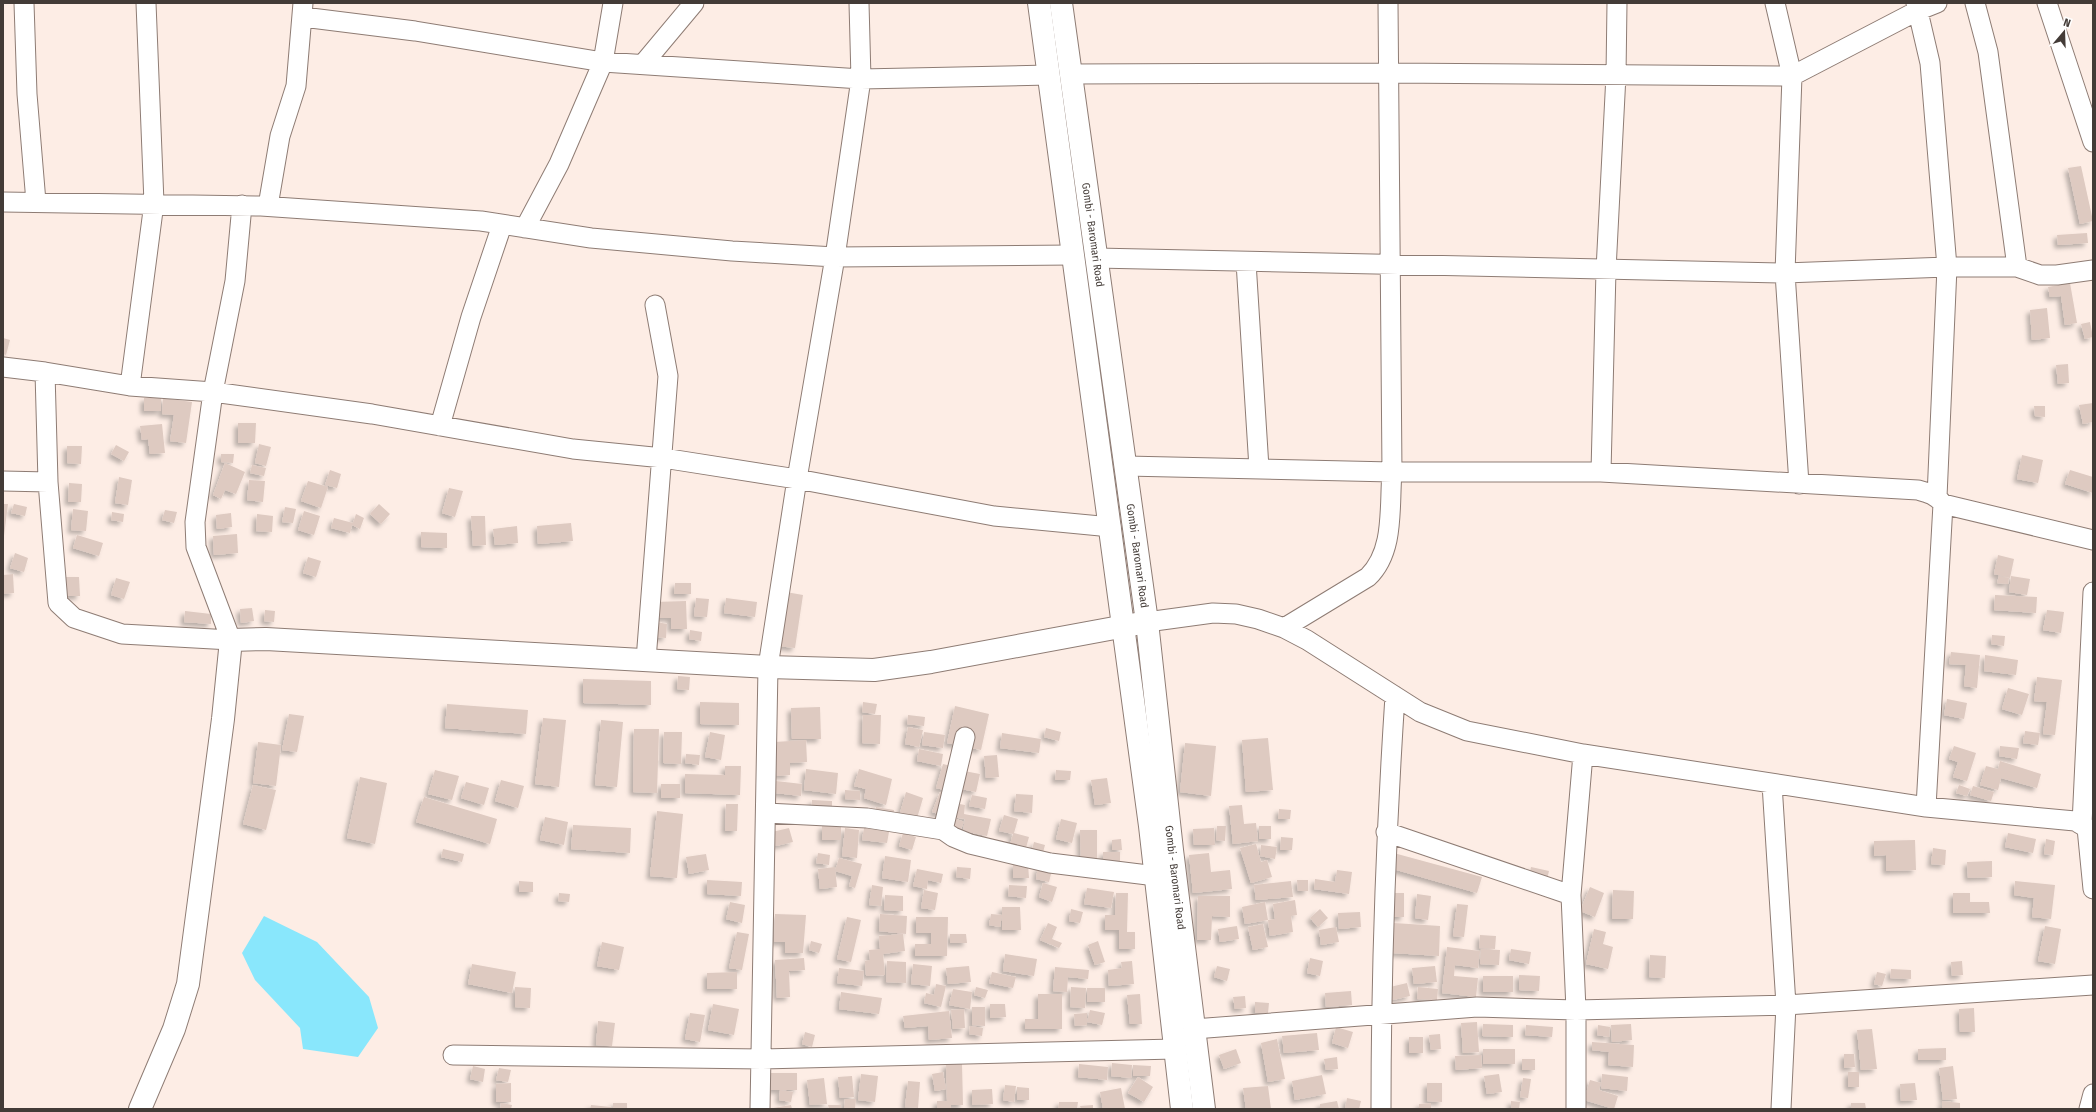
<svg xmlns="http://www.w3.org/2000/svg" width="2096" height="1112" viewBox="0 0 2096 1112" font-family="'Fira Sans Condensed',sans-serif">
	<defs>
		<filter id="shadow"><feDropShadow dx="-3.5" dy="3.5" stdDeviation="2" flood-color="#0004"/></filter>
	</defs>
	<rect width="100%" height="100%" fill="#fdede5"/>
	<path fill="#89e7fc" d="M264,916L317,942L369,997L378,1028L358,1057L303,1049L300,1028L255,980L242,953Z"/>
	<path fill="#decac1" filter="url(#shadow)" d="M2081,166L2093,221L2080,224L2068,168Z
		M2087,233L2088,243L2058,245L2057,235Z
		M2070,283L2077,323L2065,325L2061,296L2050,297L2048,287Z
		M2047,308L2050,338L2032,340L2030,310Z
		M2090,322L2093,337L2085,339L2081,324Z
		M3,338L10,340L6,355L3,354Z
		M2068,364L2069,383L2058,384L2056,365Z
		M144,398H161V411H144Z
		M163,398L192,402L186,443L170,441L174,415L162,414Z
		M2093,403V422L2083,424L2079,405Z
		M2034,406H2045V417L2035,416Z
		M238,423H256L255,443H238Z
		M162,424L165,453L150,454L148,439L142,440L140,426Z
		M259,444L271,447L266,466L255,463Z
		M116,445L129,452L124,461L111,454Z
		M67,446H82L81,464L67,463Z
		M221,454H234L233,463L221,462Z
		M2022,455L2043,460L2038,483L2017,479Z
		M225,463L245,472L236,494L225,490L221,499L213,495Z
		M252,465L266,468L264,476L250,473Z
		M330,470L341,474L337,488L325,485Z
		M2070,470L2093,477V493L2065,484Z
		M119,477L132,480L128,505L115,503Z
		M249,480L265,481L263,502L247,500Z
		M308,481L328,487L321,508L301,501Z
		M69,483L82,484L81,502H68Z
		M449,488L463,491L455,517L442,513Z
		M3,504H8L4,536H3Z
		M14,504L27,507L25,516L11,513Z
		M379,504L390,514L381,524L370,514Z
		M285,507L296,509L293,523L282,522Z
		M73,509L88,511L86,531L71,530Z
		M165,510L177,512L174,523L162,520Z
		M304,511L320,516L314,535L298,530Z
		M112,512L124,514L123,522L111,520Z
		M231,513L232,527L217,529L216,515Z
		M257,514L273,516L272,532L256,531Z
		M356,514L364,518L360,529L352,525L350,533L331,528L334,518L353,523Z
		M471,516H485L486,545L473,546Z
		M571,523L573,541L538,544L537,526Z
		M517,526L518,543L495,545L493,529Z
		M421,532L447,533V548L421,547Z
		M237,534L238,553L214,555L213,536Z
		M77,535L103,543L99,556L73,548Z
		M15,553L28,558L24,572L10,568Z
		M1998,555L2014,559L2010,578L1994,574Z
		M308,557L321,561L316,577L303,573Z
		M13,574L14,593L3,594V575Z
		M1999,576L2009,578L2008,584L1997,583Z
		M2011,576L2030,579L2027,595L2009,592Z
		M66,577H79L80,596H67Z
		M116,578L130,582L124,599L111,595Z
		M675,583H691V594H674Z
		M786,592L803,595L795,648L778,646Z
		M1995,595L2037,597L2036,613L1994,610Z
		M696,598L709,599L707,617L694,616Z
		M726,598L757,602L755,617L724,613Z
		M686,601L687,629H671V618H655V602Z
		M252,608L254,621L241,623L240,609Z
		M265,610L275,611L274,622L264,621Z
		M2047,610L2064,612L2061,633L2043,630Z
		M185,611L211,614V624L184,622Z
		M657,622L667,624L666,638L655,637Z
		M690,630L702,632L701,641L689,639Z
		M1992,635L2005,636L2004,646L1991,644Z
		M1951,652L1980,655L1977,688L1964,686L1966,665L1949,664Z
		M1985,655L2018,660L2016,675L1984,671Z
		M678,676L690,677L689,690L677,689Z
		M2037,677L2062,680L2055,735L2043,734L2047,702L2034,701Z
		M583,679L651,681V705L583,703Z
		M2008,688L2029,694L2022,715L2002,709Z
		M1947,699L1967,703L1964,719L1944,715Z
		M700,702L739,703V725L700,724Z
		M863,702L877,704L875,714L862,712Z
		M447,704L528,710L526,734L445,728Z
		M955,706L989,714L981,750L947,743Z
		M820,707L821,739H792L791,708Z
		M289,714L304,716L297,752L282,750Z
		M863,715H881L880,744L862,743Z
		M908,715L925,717L924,726L907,724Z
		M543,718L566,720L559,787L535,784Z
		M601,720L623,722L617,787L595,785Z
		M908,727L923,730L919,747L905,744Z
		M1046,728L1061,732L1059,741L1044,737Z
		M634,729H659L657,793L633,792Z
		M2025,731L2040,733L2038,745L2023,743Z
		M664,732H682L681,764L663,763Z
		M710,732L725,735L721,760L705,757Z
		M924,732L945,735L943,748L922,745Z
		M1002,733L1041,739L1039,753L1000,748Z
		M1268,738L1273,790L1246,792L1242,740Z
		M806,740L807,762L790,763V775L777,776L775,742Z
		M258,742L281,745L276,786L253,783Z
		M1185,743L1216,746L1211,796L1180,792Z
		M1954,746L1976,753L1967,781L1953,777L1958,762L1949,759Z
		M2000,746L2019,748L2017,759L1999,756Z
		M919,749L943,754L941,766L917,761Z
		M686,754L700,755L699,765L685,763Z
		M997,755L999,777L986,778L984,756Z
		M2000,761L2041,774L2037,788L2001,778L1998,790L1980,785L1986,766L1998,769Z
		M943,764L955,767L948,791L936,788Z
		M725,766H741L740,795L685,793V774L725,775Z
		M806,769L838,773L836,794L804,790Z
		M859,769L892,779L886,805L864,798L866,789L854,786Z
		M435,770L459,776L452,800L428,794Z
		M1056,770L1071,771L1070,780H1055Z
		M964,771L980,774L976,792L961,789Z
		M360,777L387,783L375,844L347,838Z
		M1107,778L1111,803L1095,805L1091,780Z
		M501,780L524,786L518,808L495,801Z
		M776,781L802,784L801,796L775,793Z
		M466,782L489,788L484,805L461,798Z
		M661,784H680V798H661Z
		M253,785L276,790L266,830L243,824Z
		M1959,785L1970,789L1967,796L1956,793Z
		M1973,786L1994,792L1991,801L1970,795Z
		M845,790L860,791V800L845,799Z
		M906,792L923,798L915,825L898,820Z
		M940,792L949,796L942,815L932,812Z
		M1016,794L1033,795L1032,813L1014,811Z
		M972,795L987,798L985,809L969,806Z
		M424,797L497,819L490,844L416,822Z
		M812,800L832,801V814H811Z
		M954,803L965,805L964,814L991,819L987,836L963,831L965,819L951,817Z
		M726,804H738L737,831H725Z
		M1242,805L1244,824L1256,823L1258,841L1233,844L1229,806Z
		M876,807L894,810L893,821L874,818Z
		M1279,809L1291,810L1290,819H1278Z
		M657,811L683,814L677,878L650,876Z
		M1004,815L1018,819L1014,833L1029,837L1024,855L1008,851L1013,834L999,831Z
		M545,817L568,822L564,845L540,840Z
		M952,817L964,822L960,831L949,826Z
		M1061,819L1077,823L1072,843L1056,839Z
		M573,825L631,828L630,853L571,849Z
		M822,826H841V840H822Z
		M1217,826H1226L1225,841L1216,840Z
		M1259,826H1271V839H1259Z
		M789,828L793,842L776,846L772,832Z
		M845,828L859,830L857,858L842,856Z
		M864,828L889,832L887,843L862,840Z
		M1214,828L1215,845H1194L1193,829Z
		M1080,830H1097V861L1081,862Z
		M903,833L916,837L912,850L899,846Z
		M2008,833L2036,839L2033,853L2005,847Z
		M1281,837L1293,838L1292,850H1280Z
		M1121,839L1122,850H1112V840Z
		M2046,839L2055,841L2053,855L2044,854Z
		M1915,840L1916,870L1886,871V855L1874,856V841Z
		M1034,842L1045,845L1041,860L1030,857Z
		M1256,844L1261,862L1267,860L1272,877L1251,883L1240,848Z
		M1261,845L1277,847L1275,859L1260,856Z
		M1933,848L1946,850L1945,865L1931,864Z
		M443,849L464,854L462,862L441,857Z
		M1103,852H1120V871L1103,870Z
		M1390,852L1482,877L1477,893L1386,867Z
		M818,853L830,855L829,865L816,863Z
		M1209,853L1211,872L1230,870L1232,889L1193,893L1189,855Z
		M706,854L709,870L689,874L686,857Z
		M885,856L911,860L908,882L882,878Z
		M839,858L862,864L855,888L849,886L852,876L835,871Z
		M1992,861V877L1968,878L1967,862Z
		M1013,864H1028L1029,878H1013Z
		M835,867L837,887L820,889L818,869Z
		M957,867L971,868L970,879L956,877Z
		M1038,867L1052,870L1049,882L1036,879Z
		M1531,867L1549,871L1545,888L1527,884Z
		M917,869L943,874L941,883L928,880L927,889L913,886Z
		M1337,870L1352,872L1349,894L1314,889L1315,879L1335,882Z
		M707,880L742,882L741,896L707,894Z
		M1297,880H1308V891H1298Z
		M519,881L533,882V892H519Z
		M1291,881L1293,897L1256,900L1254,885Z
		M2015,881L2055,885L2051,919L2032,917L2034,898L2014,895Z
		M1043,883L1057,887L1052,902L1039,897Z
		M872,885L883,887L881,906L869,905Z
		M1009,885L1027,886L1026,898L1008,896Z
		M1590,887L1604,893L1595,917L1580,911Z
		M1087,888L1114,892L1111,908L1084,904Z
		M924,890L938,893L935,910L921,908Z
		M1613,890L1634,891L1633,919H1612Z
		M559,893L570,894L569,902L558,901Z
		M1116,893H1128L1127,932H1135V949H1119V930H1105V915H1115Z
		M1389,893H1404V917H1389Z
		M1953,893H1970V902H1989L1990,913H1953Z
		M1417,894L1431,896L1428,920L1415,918Z
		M885,895L903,896V911L884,910Z
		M1198,896H1230V917L1212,916L1211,940H1197Z
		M1295,900L1297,915L1291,916L1293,932L1270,936L1268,920L1275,919L1273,904Z
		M730,902L745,905L742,923L726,919Z
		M1265,902L1268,920L1245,924L1242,907Z
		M1457,904L1468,905L1464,937L1453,936Z
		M1002,907H1020L1021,930H1002Z
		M1071,909L1083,912L1080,923L1069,921Z
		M1320,909L1328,918L1318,927L1310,918Z
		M1360,912L1361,927L1339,929L1338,913Z
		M775,914L806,915L803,953H785V942H774Z
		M880,914L907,916L906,934L879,931Z
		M991,914L1002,915L1000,927L989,925Z
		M847,917L861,920L851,962L837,959Z
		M916,917H948L947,956H915V944H931V933H916Z
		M1048,923L1057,927L1052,939L1062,943L1059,948L1040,940Z
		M1394,923L1440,926L1439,956L1393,953Z
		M1263,924L1268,947L1253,950L1248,927Z
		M1237,926L1239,939L1220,942L1218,929Z
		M2045,926L2061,929L2055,964L2038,961Z
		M1336,927L1339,942L1321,945L1319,930Z
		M1594,929L1606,932L1603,944L1613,947L1608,969L1586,964Z
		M737,932L749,934L742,970L729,968Z
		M903,934L905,951L883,954L885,975L866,976L865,961L870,960L869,950L880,949L879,936Z
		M950,934H966L967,943H950Z
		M1480,935L1496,936L1495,949L1479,948Z
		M811,941L822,944L819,953L809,950Z
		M1098,941L1105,962L1095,965L1088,945Z
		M602,942L624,947L619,970L597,966Z
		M1447,947L1480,951L1478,968L1455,965L1454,976L1478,978L1476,997L1442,993Z
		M1481,949L1500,950L1499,965L1480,964Z
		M1511,949L1531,952L1529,964L1509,960Z
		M1005,954L1037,959L1034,976L1003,971Z
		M1650,955L1666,956L1665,978L1649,977Z
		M804,958L805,970L789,971L790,997L777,998L775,960Z
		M1310,958L1323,961L1320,976L1307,973Z
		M887,961L906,962V983L886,982Z
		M1132,961L1134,984L1109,986L1108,970L1122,968L1121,962Z
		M1962,961L1963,975L1952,976L1951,962Z
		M472,964L516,972L512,993L468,984Z
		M913,964L932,966L930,986L911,984Z
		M969,966L971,982L948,984L946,968Z
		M1217,966L1230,969L1227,981L1214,977Z
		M1435,966L1437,982L1414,984L1412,968Z
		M1055,967L1089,970L1088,979L1068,977L1067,992L1053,991Z
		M839,968L864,971L862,986L837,983Z
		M1891,969L1911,970V979L1890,978Z
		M737,972V989H707V973Z
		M992,972L1016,977L1013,988L989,983Z
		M1877,972L1886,974L1882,986L1874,984Z
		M1519,975L1540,976L1539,991L1519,990Z
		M1483,976H1513V992H1483Z
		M1407,983L1410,996L1393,1000L1390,987Z
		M936,984L946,986L941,1007L924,1003L926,993L934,995Z
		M515,987L531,988L530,1008L515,1007Z
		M976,987L988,990L985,998L974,995Z
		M1071,987L1086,988L1085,1008L1070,1007Z
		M1418,987L1438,989L1437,1000L1417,999Z
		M1087,988H1105V1002H1087Z
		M953,989L972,992L970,1009L949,1005Z
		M1351,991L1352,1005L1326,1007L1325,993Z
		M841,992L882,998L879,1014L839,1009Z
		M1038,994H1062V1029H1025V1019H1038Z
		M1140,994L1142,1024H1130L1127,995Z
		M1245,996L1246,1008L1235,1009L1233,997Z
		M1255,1002L1269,1003L1268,1013H1255Z
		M713,1004L739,1009L734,1035L708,1030Z
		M990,1004H1005L1006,1017L990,1018Z
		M972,1007H985V1026L972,1025Z
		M1974,1008L1975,1032H1960L1959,1009Z
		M964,1009L965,1028L953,1029L951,1010Z
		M1090,1010L1105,1013L1102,1025L1087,1022Z
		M949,1011L952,1038L929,1040L928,1026L905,1028L903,1016Z
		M690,1013L705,1015L700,1042L685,1039Z
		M1087,1013V1025L1075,1026L1074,1014Z
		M598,1021L615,1023L612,1046L596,1045Z
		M1477,1022L1479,1052L1463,1053L1461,1023Z
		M1483,1024L1513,1025V1037L1482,1036Z
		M1631,1024L1632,1040L1612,1042L1611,1025Z
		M1526,1025L1553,1027L1552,1037L1525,1035Z
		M1598,1025L1610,1027L1609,1037L1597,1035Z
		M970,1026L983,1028L982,1036L969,1034Z
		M1336,1027L1353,1032L1348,1048L1332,1043Z
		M1872,1029L1877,1069L1861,1070L1857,1030Z
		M805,1032L815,1035L812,1047L802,1044Z
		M1317,1033L1319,1050L1284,1053L1282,1036Z
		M1440,1034L1441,1049L1431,1050L1429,1035Z
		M1409,1037H1423V1053H1409Z
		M1277,1039L1285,1079L1268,1082L1261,1043Z
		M1592,1042L1634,1045L1633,1067L1608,1065L1609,1052L1592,1050Z
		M1946,1048V1060H1918V1049Z
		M1236,1049L1241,1063L1224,1069L1219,1055Z
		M1483,1049H1515V1064H1483Z
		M1844,1054H1854L1855,1067L1844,1068Z
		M1481,1055L1482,1068L1456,1070L1455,1056Z
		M1337,1057L1338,1069L1326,1070L1324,1059Z
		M1522,1059H1535V1070H1522Z
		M1112,1063L1132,1065L1131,1078L1111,1076Z
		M946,1064H962L963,1105H951V1109H937V1101H947Z
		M1079,1064L1108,1067L1107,1080L1078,1077Z
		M1133,1065L1151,1066L1150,1076H1133Z
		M473,1066L485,1069L483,1082L470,1079Z
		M1953,1066L1957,1099L1943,1100L1939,1068Z
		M499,1068L511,1070L508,1082L496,1080Z
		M943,1072L946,1089L935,1091L932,1074Z
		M1848,1072H1859V1087H1848Z
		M771,1073H797V1090H771Z
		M861,1074L878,1076L875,1102L858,1100Z
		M1499,1074L1502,1092L1487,1094L1484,1076Z
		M1602,1074L1628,1077L1627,1091L1601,1088Z
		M1322,1075L1326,1094L1295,1100L1292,1081Z
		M852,1076L854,1097L840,1098L838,1077Z
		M1138,1077L1153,1087L1144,1102L1128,1093Z
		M824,1078L827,1104L810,1105L807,1080Z
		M1523,1078L1531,1079L1528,1098L1520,1097Z
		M1590,1080L1601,1083L1599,1090L1618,1096L1614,1109L1584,1100Z
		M908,1081L920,1082L918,1108L905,1107Z
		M511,1083V1102H496V1084Z
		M1427,1083H1442V1102L1427,1101Z
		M1915,1083L1917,1100L1901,1101L1900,1084Z
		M1005,1085L1016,1086L1014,1102L1003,1100Z
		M1268,1086L1271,1109H1246L1243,1088Z
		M1017,1087L1029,1088V1100H1017Z
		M1121,1088L1125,1109H1103L1100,1092Z
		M992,1089L993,1104L972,1105V1090Z
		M780,1090L793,1092L791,1102L779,1100Z
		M1347,1098L1361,1101L1359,1109H1345Z
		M845,1099H856L855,1109H844Z
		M1337,1101L1339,1109H1320V1104Z
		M1511,1101L1520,1102L1519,1109H1511Z
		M1942,1101L1960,1103V1109H1942Z
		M1059,1102H1078L1077,1109H1058Z
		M501,1103L512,1105L511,1109H500Z
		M613,1103H627V1109H613Z
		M1431,1103V1109H1419V1104Z
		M1851,1103H1865L1866,1109H1851Z
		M591,1105L611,1107V1109H590Z
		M791,1105L792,1109H773V1108Z
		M828,1105H841V1109H829Z
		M1093,1105V1109H1081L1080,1106Z"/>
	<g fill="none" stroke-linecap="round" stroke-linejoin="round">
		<g stroke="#8e7c74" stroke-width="21">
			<path id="street" d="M24,3L27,94L36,202
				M1775,3L1792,76L1917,11L1937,3
				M1916,3L1930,63L1947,267L1937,497
				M1975,3L1988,52L2017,267
				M2047,3L2093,142
				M303,17L415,31L603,62L861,79L1049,75
				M643,64L694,3
				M1070,74L1389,73L1792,76L1785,273L1799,484
				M3,202L261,206L481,221L591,238L732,251L835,257L1073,255
				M268,206L280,136L296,86L303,3
				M525,228L559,164L603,62L613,3
				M1096,258L1785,273L1947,267H2017L2040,275H2057L2093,270
				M1246,262L1259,468
				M3,367L45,372L130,386L213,392L372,414L573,449L663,458L797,479L994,516L1111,527
				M45,372L48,482L58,603L74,618L122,634L231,640L196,547L195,522L213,392L235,281L242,205
				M130,386L154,203L146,3
				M440,426L471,317L502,225
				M1126,466L1392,472H1601L1918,490C1929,493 1936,495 1943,504
				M1601,472L1606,270L1616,75L1617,3
				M3,481L48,482
				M1147,622L1213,613L1236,614L1258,619L1284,628L1307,640L1420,712L1467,731L1583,754L1926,807L2075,821L2087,828L2093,889
				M1284,628L1368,577C1395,551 1389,507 1392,472L1388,3
				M646,660L668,376L655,305
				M1772,784L1786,1005L1781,1109
				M1926,807L1943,504L2093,540
				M766,813L867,818L918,826L943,830L953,837L970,844L1050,863L1156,876
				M2082,824L2093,592
				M943,830L965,737
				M1386,832L1571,895
				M1194,1029L1477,1007L1576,1010L1786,1005L2093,985
				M453,1055L762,1059L1175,1049
				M760,1109L768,667L797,479L835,257L861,79L859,3
				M1381,1109C1381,971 1386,833 1395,696
				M1576,1109V1010L1571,895L1583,754
				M2089,1109L2093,1094"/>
		</g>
		<g stroke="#8e7c74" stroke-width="24">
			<path id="secondary" d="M140,1109L174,1029L188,984L223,719L231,640L266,639L768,667L874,670L931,662L1147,622"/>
		</g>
		<g stroke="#8e7c74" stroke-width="24">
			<g id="primary">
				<path d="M1039,3L1150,826L1182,1109"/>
				<path id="s1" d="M1061,3L1147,622L1172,850L1204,1109"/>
			</g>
		</g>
		<use href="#street" stroke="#fff" stroke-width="19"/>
		<use href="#secondary" stroke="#fff" stroke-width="22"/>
		<use href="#primary" stroke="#fff" stroke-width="22"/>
	</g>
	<g text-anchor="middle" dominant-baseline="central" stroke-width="3" stroke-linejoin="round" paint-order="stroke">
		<g font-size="11" fill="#433b37" stroke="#fff">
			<text stroke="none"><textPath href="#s1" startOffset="234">Gombi - Baromari Road</textPath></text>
			<text stroke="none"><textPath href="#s1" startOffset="558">Gombi - Baromari Road</textPath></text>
			<text stroke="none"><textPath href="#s1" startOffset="882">Gombi - Baromari Road</textPath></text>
		</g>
	</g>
	<rect width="2096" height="1112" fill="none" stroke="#433b37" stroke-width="8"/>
	<g transform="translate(2064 32) rotate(19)" stroke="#ffffff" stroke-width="3" paint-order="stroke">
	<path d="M0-3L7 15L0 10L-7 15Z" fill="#433b37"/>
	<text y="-6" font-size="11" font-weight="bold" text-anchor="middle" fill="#433b37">N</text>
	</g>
</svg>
